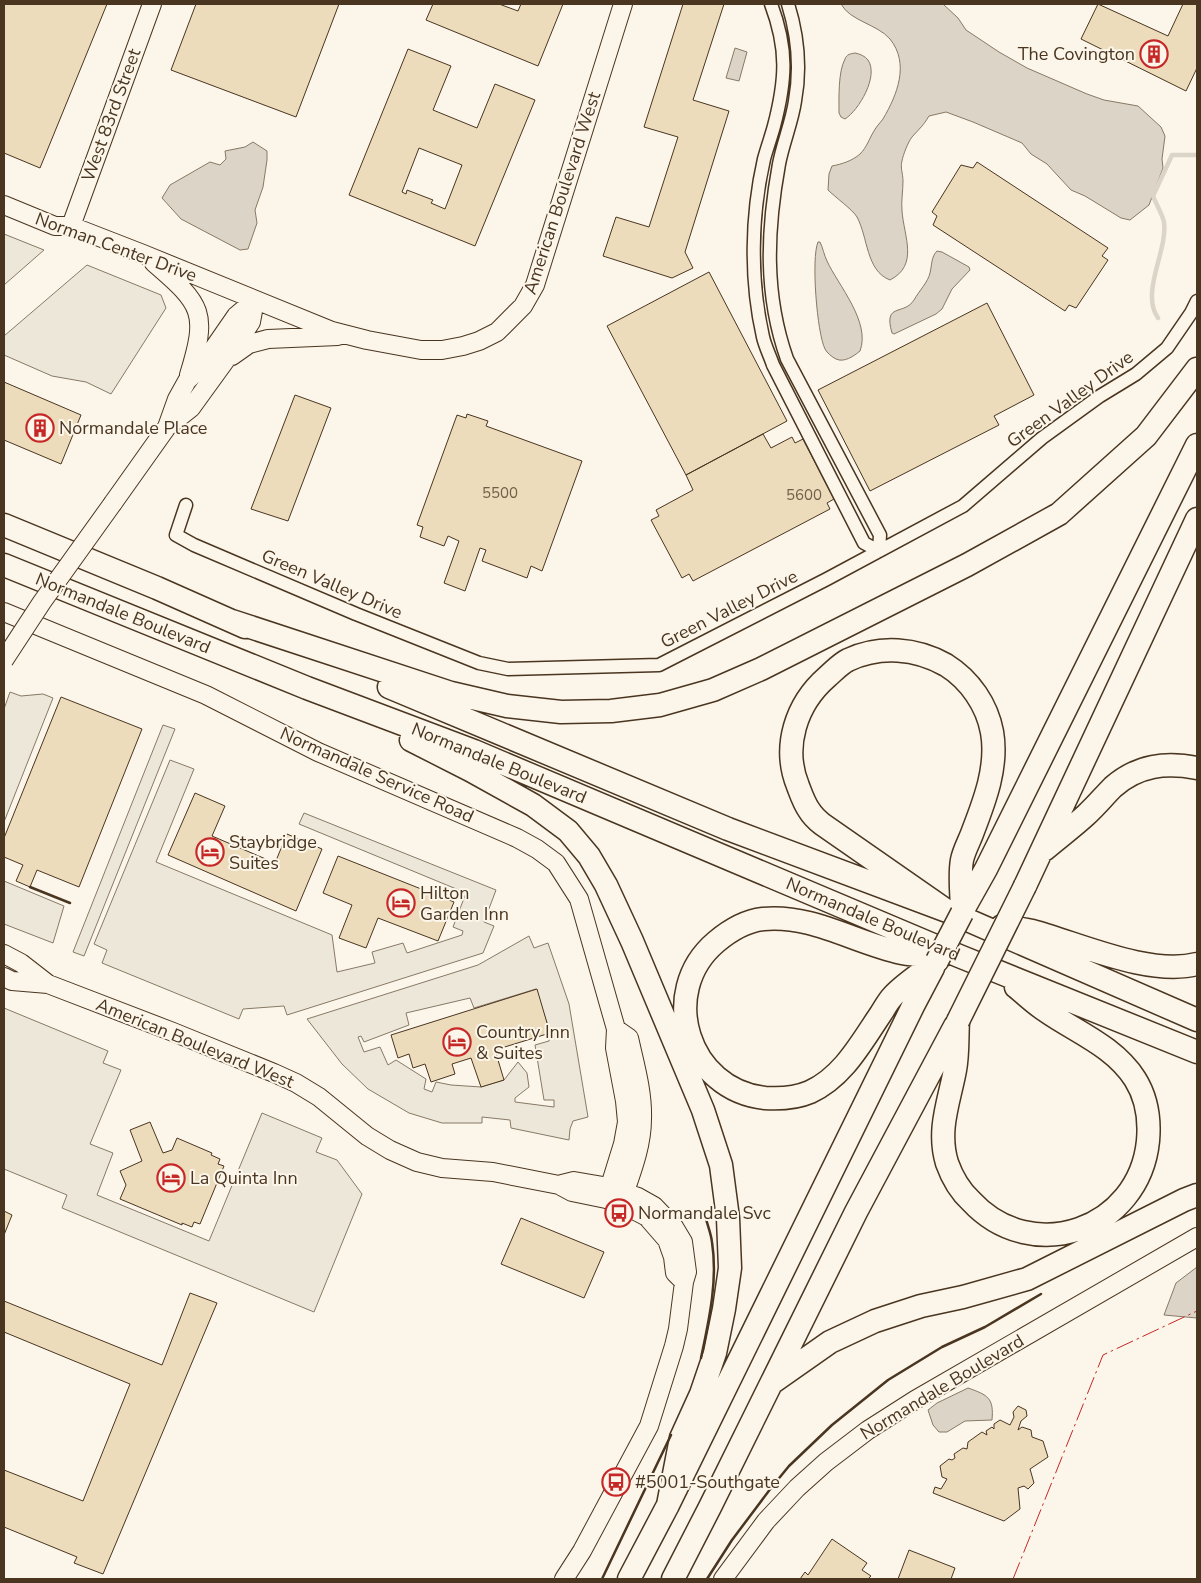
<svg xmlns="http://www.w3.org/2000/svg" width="1201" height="1583" viewBox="0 0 1201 1583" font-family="'Nunito Sans',sans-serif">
	<rect width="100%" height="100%" fill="#fbf6e9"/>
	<path fill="#ede7d9" stroke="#887966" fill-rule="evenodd" d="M4,234L44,250L4,285Z
		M87,265L161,295L166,308L111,394L86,382L52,376L4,355V336Z
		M10,692L21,696L43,694L53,698L4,822V709Z
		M163,725L175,729L84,956L73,952Z
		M170,760L194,769L156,862L332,935L337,972L375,963L372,952L403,943L407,953L462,935L463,931L453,927L466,893L299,824L304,813L496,890L484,922L494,926L483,953L287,1015L284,1006L243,1009L239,1019L102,963L107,950L94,944Z
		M4,881L64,906L53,943L4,924Z
		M529,936L534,948L548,943L569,1004L588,1117L573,1121L570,1129L569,1140L511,1128L510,1120L482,1117V1123H442L409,1113L368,1089L342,1064L307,1019L478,965ZM536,989L550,1033L549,1041L535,1045L544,1100H554V1107L515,1102V1098L529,1087L527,1073L518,1062L504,1080L481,1087L451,1085L436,1082L432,1092L424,1089L426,1079L396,1060L388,1065L380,1047L364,1052L358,1037L361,1036L364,1042L409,1025L406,1013L470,998L474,1008Z
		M4,1008L108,1051L103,1063L121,1070L90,1144L113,1153L97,1195L209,1241L262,1113L322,1138L316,1152L337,1160L362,1194L314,1312L62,1208L67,1195L4,1169Z"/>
	<path fill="#dcd4c6" stroke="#887966" d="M841,4H943L958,18L966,30L999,52L1027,68L1087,94L1104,100L1138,106L1161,127L1165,136L1162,159L1163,168L1149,205L1130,220L1121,218L1085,196L1071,190L1047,164L1031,154L1022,143L973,122L946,112L929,116C923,126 920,128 912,137C908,142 903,155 902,161C900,167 903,174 903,181C903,191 901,201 902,211C904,237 919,265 890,280C866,271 868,237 857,217C853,210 835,197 828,190L829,174L832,166C842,164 852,161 860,154C867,147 869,139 874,131C876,127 880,123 883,119C897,95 910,64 890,39C877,24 850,21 841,4Z
		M735,48L747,52L739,81L726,78Z
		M855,53C860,54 865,56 868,60C879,76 859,110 845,119L841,117L839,113C839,98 838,72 845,59C847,54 850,54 855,53Z
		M253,142L267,151V160L263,187L255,210L257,223L248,249L240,250L181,219L162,198L170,185L210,162L220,165L226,159L225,151L245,147Z
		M818,242H820C823,248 824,255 827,261C838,285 871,322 860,351C854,356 844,363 836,359C832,357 827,353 825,349C817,333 811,258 818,242Z
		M937,251L942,252L969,267L970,270L952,289L942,309L936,314L894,334L892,333C883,302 904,316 914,300C919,291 928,282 930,273C932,265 931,257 937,251Z
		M1197,1267V1318L1164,1315L1176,1283Z
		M968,1388C988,1395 994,1398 992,1420L965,1421L947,1432H939L933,1425L928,1410L937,1403Z"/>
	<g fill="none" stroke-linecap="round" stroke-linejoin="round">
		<path stroke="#dcd4c6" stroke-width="4.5" d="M1158,318C1140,292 1168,251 1164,222C1162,213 1156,204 1153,196L1172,155H1197"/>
	</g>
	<path fill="#ecdcbc" stroke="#4a3520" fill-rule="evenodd" d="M4,4H107L40,168L4,153Z
		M196,4H339L296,117L171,70Z
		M433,4H499L518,11L521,4H563L538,66L426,20Z
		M683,4H724L693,100L729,111L685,252L693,268L672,278L603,256L616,217L649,227L678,137L644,127Z
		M1098,4L1168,36L1183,4H1197V68L1186,91L1081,39Z
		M408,49L451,66L433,110L477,128L495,84L535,100L475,246L349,195ZM419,148L462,165L445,209L431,203L433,200L407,190L406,194L402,192Z
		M977,162L1108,248L1102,256L1108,260L1076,308L1069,305L1065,311L933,225L937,216L932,212L961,165L973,168Z
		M709,272L787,421L686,475L607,326Z
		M987,303L1034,395L994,416L999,425L870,491L818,390Z
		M4,382L81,415L61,464L4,440Z
		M295,395L331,408L288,521L251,509Z
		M467,414L488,421L486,426L582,461L542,571L531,566L527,578L482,561L486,550L480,548L465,591L444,583L459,541L448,536L444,546L420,537L423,527L417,525L457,415L466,418Z
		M763,434L771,448L792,437L795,443L803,439L834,499L827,503L830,509L693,581L689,574L682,578L651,520L659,516L656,510L693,490L686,475Z
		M61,697L142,729L79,887L37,870L30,887L16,881L23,865L4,857V838Z
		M195,793L225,806L212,836L275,863L287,834L322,849L296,911L168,855Z
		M338,856L454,902L438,941L378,918L366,948L339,938L352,905L323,893Z
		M537,989L550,1033L495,1050L504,1080L481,1087L471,1058L452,1064L455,1074L431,1082L425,1064L413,1068L409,1054L398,1058L391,1035Z
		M150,1122L163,1153L172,1150L177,1138L212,1153L211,1155L220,1159L218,1164L224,1166L200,1224L194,1222L192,1227L182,1223V1225L120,1199L126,1185L120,1171L142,1161L130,1130Z
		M4,1211L12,1215L4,1235Z
		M521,1218L604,1252L584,1298L501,1264Z
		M190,1293L217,1303L103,1574L74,1563L77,1557L4,1527V1470L83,1501L130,1384L4,1332V1301L162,1365Z
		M1018,1406L1026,1410L1027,1416L1021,1421L1018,1430L1022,1427L1031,1430L1032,1437L1043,1441L1048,1457L1030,1469L1034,1483L1028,1489L1024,1486L1018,1488L1020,1509L1004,1521L933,1493L935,1487L941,1489L947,1479L942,1477L940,1466L949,1459L952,1460L955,1458L954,1454L963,1448L967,1449L968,1442L982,1432L987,1435L986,1431L992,1427L994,1429V1424L1000,1420L1010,1425L1014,1417L1013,1412Z
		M832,1539L867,1563L862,1570L871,1576L868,1579H800L805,1572L808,1575Z
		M909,1550L955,1568L951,1579H898Z"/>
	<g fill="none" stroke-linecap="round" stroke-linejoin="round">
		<g stroke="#4a3520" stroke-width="15">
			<path id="street" d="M771,4C788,49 786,80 774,126C771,137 767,148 764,159C751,216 750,280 763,337C765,346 770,356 773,365L864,543L879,551
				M788,4C798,36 801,68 795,101C792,122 783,143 779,164C767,230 764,294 787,359L880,535L879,551
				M186,505L176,535L194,545L356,614L479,663L508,669L659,665L827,579L963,506L1042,438L1100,396L1136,374L1167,348L1191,313L1197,301"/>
		</g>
		<g stroke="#4a3520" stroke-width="20">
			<path id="secondary" d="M4,205L55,226H71L143,254L332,331L367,340L421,350H442L463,346L479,341L497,332L523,306L535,285L623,4
				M71,226L152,4
				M154,263C203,305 208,313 189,375
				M232,356L249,344L268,339L338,336
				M167,427L191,408L225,361L251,322L255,300
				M113,503L167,427L177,399L187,381L200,368L236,316L255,300
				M4,612L206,695L318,752L517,838L537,849L556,863L579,899L616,1029L615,1048L625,1101L627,1122L623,1144L606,1199
				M4,954L21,963L48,984
				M4,977L12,981L48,984L173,1032L274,1073L296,1083L319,1097L367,1136L390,1150L417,1162L442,1168L493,1172L559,1185L572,1192L606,1199L624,1205L647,1217L667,1240L673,1257L675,1273L684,1282
				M616,1029L629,1038C635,1065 643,1092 642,1119C642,1148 630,1176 621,1203
				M562,1184L574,1181L609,1187L638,1197L654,1206L674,1227L683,1242L687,1272L684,1282L678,1329L674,1346L649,1426L582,1551L564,1579
				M723,1579L766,1521L797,1488L826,1462L868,1430L915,1400L1197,1237"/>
		</g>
		<g stroke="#4a3520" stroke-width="25">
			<path id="highway" d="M4,525L157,588L245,627
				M4,565L307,688L474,751L959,956L1197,1052
				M232,621L451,693L507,706L561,712L611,711L660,705L713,690L761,669L967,565L1059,514L1146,436L1197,369
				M389,687L728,829L947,911
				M411,740L470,770L533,805L568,831L589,856L606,885L632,941L703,1110L721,1165L728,1218L730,1268L724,1309L715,1353L701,1394L681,1438L668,1505
				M1044,850C1058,838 1073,827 1086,815C1096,806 1104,796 1113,787C1138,765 1166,762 1197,768
				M1025,886L1197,519
				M963,910L986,869L1197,445
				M962,913C962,896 959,876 962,860C964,850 970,840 973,831C985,800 998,766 992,732C987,705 970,680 946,665C916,648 880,645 848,660C840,664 834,671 827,677C796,704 782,747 798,786C801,794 804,803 809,810C812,815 817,820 822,824L947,911L1197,1020
				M1002,926C1013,928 1025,929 1036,932C1082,945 1150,976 1197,964
				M937,961C923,972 905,983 893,996C888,1001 884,1009 880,1015C861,1043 843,1077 810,1092C796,1098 780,1099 765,1098C688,1090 657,992 716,942C729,931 746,921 763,919C812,914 855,943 902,953C915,956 930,955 943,955
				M958,1021C957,1037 958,1055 955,1070C949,1102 937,1130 947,1163C952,1177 960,1191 971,1201C1032,1267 1139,1230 1148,1141C1150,1119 1147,1098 1135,1079C1114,1046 1076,1032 1046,1011C1035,1004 1026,995 1016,987
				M773,1382L830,1342L875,1321L921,1306L963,1297L1027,1279L1184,1200L1197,1195
				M629,1579L668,1505L913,1006L933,968
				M673,1579L710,1507L856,1212L955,1026"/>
		</g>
		<use href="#street" stroke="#fbf6e9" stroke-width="12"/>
		<use href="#secondary" stroke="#fbf6e9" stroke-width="18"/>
		<use href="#highway" stroke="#fbf6e9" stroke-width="22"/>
		<g stroke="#4a3520" stroke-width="20" stroke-linecap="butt">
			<path id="secondary-bridge" d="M4,660L42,602L113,503"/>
		</g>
		<g stroke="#4a3520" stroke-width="25" stroke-linecap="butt">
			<path id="highway-bridge" d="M937,961L962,913
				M958,1021L1025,886"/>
		</g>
		<use href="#secondary-bridge" stroke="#fbf6e9" stroke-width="18"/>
		<use href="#highway-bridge" stroke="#fbf6e9" stroke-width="22"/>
		<path stroke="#4a3520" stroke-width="2.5" d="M30,887L70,903
			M701,1358C709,1320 718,1281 712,1242C711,1233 707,1224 705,1215
			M602,1579L671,1435
			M707,1579L732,1540L771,1488L789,1466L832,1425L888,1380L942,1347L985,1327L1041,1294"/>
		<path stroke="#c62828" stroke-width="1" stroke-dasharray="18 4 2.5 4" stroke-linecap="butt" d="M1013,1579L1103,1355L1197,1311"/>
	</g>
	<defs>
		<g id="building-ring" transform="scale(1.4375)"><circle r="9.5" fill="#fbf6e9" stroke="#c62828" stroke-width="1.5"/><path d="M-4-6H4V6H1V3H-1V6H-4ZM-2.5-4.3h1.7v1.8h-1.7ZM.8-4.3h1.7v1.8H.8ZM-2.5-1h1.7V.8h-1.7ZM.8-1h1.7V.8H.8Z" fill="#c62828"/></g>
		<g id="hotel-ring" transform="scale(1.4375)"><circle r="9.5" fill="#fbf6e9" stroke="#c62828" stroke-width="1.5"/><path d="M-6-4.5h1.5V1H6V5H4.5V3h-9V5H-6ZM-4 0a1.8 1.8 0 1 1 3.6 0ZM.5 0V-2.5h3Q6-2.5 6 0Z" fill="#c62828"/></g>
		<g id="bus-ring" transform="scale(1.4375)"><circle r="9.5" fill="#fbf6e9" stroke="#c62828" stroke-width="1.5"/><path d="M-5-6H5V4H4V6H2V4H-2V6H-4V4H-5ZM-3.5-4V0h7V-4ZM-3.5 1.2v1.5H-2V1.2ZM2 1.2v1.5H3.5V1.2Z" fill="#c62828"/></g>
	</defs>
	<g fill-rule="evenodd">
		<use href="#building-ring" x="1154" y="54"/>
		<use href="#building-ring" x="40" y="428"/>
		<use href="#hotel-ring" x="210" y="852"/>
		<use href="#hotel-ring" x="401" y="903"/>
		<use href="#hotel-ring" x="457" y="1042"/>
		<use href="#hotel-ring" x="171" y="1178"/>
		<use href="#bus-ring" x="619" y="1213"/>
		<use href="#bus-ring" x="616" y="1482"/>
	</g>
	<g text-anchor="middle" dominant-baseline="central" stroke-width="4" stroke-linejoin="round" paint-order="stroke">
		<g font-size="15" fill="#725f47">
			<text x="500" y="493">5500</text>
			<text x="804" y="495">5600</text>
		</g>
		<g font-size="18" fill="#4a3520" stroke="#fbf6e9" text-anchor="start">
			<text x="1135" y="54" text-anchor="end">The Covington</text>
			<text x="59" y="428">Normandale Place</text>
			<text x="229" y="842">Staybridge<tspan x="229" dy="21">Suites</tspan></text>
			<text x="420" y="893">Hilton<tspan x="420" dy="21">Garden Inn</tspan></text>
			<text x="476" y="1032">Country Inn<tspan x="476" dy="21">&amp; Suites</tspan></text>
			<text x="190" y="1178">La Quinta Inn</text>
			<text x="638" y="1213">Normandale Svc</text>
			<text x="635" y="1482">#5001-Southgate</text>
		</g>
		<g font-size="18" fill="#4a3520" stroke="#fbf6e9">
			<text transform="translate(111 115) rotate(-70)">West 83rd Street</text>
			<text transform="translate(562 193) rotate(-72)">American Boulevard West</text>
			<text transform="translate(116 247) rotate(20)">Norman Center Drive</text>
			<text transform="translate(1070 399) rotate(-36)">Green Valley Drive</text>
			<text transform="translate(332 584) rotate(23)">Green Valley Drive</text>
			<text transform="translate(729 609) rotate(-27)">Green Valley Drive</text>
			<text transform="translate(123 613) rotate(22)">Normandale Boulevard</text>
			<text transform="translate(499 763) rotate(22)">Normandale Boulevard</text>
			<text transform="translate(377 775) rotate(24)">Normandale Service Road</text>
			<text transform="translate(873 919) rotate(23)">Normandale Boulevard</text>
			<text transform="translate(195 1043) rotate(22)">American Boulevard West</text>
			<text transform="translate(942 1387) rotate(-31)">Normandale Boulevard</text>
		</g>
	</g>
	<rect width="1201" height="1583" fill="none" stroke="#4a3520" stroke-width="10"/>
</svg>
